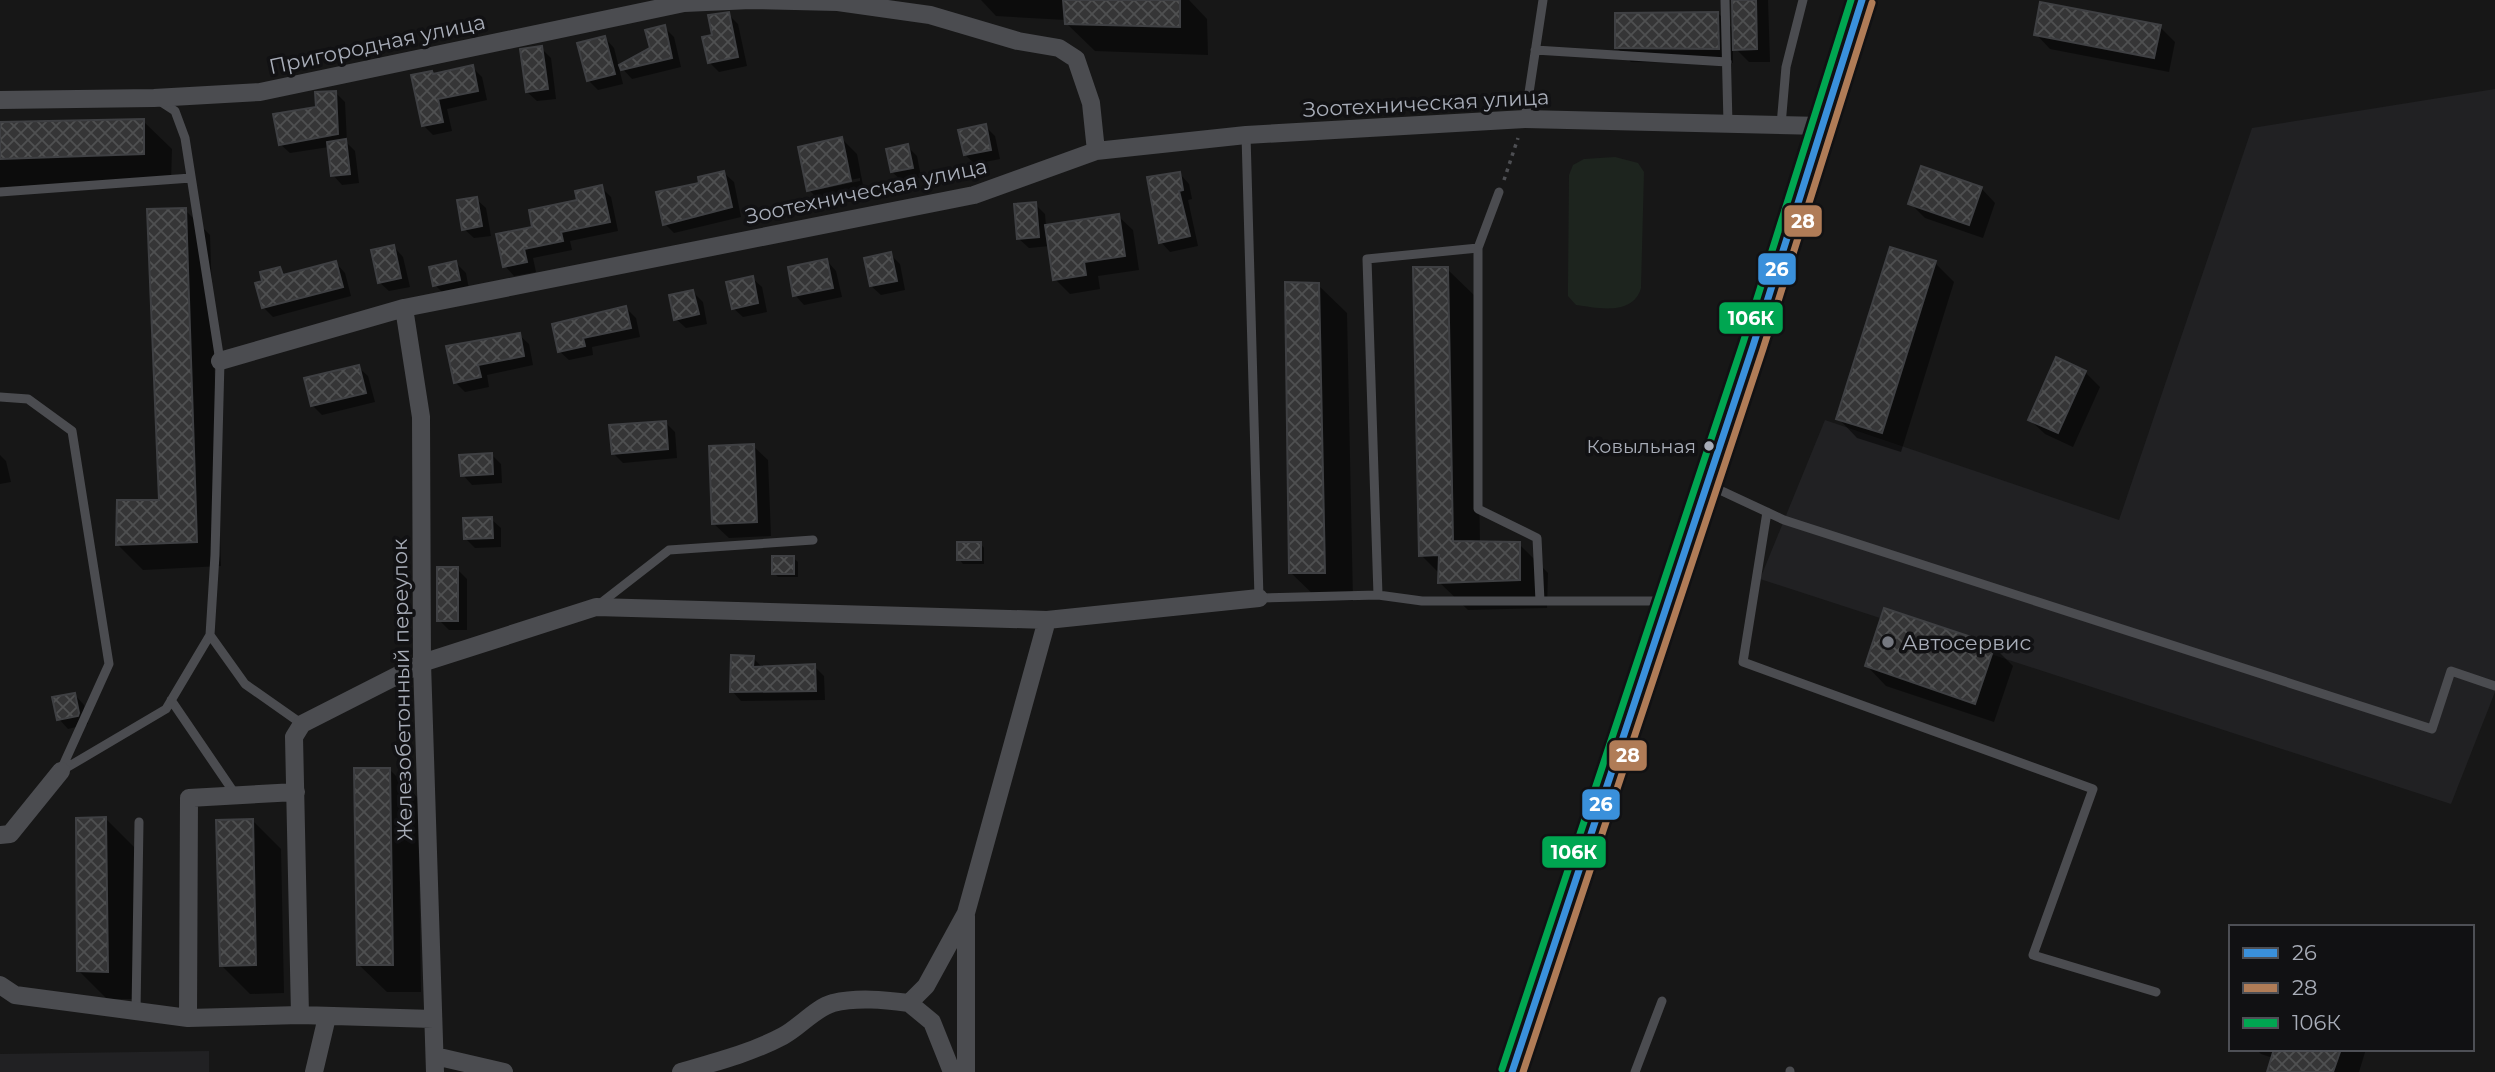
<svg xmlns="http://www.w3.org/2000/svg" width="2495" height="1072" viewBox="0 0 2495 1072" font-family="Montserrat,sans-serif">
	<defs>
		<pattern id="building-cross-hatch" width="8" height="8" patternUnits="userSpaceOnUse" patternTransform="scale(1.75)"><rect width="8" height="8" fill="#353536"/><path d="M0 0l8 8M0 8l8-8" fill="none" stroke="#4f5051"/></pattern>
	</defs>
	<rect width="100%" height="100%" fill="#171717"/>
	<path fill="#212123" d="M2495,89V692L2451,804L1760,579L1825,420L2119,520L2252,128Z
		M209,1051V1072H0V1054Z"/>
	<path fill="#1d241e" d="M1615,157L1638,163L1644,172L1641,288C1633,316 1598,308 1576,305L1568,296V284L1569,175L1573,165L1584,159Z"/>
	<path fill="#0007" fill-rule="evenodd" d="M981,0H1189L1207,19L1208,55L1095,51L1066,23V20L996,16Z
		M1733,0H1768L1770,62H1749L1733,46V63L1631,62L1616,47L1718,13L1734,30Z
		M728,14L738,24L747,66L719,72L710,63L714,36Z
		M664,27L674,37L681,67L632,79L620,66L652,49Z
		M2160,27L2175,42L2169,72L2050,49L2036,34Z
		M605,38L614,48L623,84L598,90L588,80Z
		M541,48L551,58L556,99L537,101L527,92Z
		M472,67L482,77L487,100L447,109L452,131L433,135L423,125L432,73L434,75Z
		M335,92L345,102L347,143L355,151L359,183L342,185L333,175L329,147L290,153L280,144Z
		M143,121L172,149L171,182L0,187V124Z
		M985,126L995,136L1000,159L975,164L965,155Z
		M842,139L857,154L865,196L824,205L809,190ZM860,178V181L817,190V187Z
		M907,146L917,156L921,177L902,181L892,172Z
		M724,173L734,182L741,217L674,233L665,224Z
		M1180,174L1189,184L1192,199L1188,200L1198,246L1170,252L1161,242Z
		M601,187L611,197L618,231L570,241L572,250L533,258L536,272L514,276L505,266L534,228Z
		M1981,188L1995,203L1983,238L1925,218L1910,203Z
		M476,199L486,208L491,236L474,238L464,229Z
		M1035,204L1045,214L1046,227L1118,216L1133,230L1139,270L1098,276L1100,289L1070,294L1055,279L1050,246L1029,248L1019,239Z
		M185,210L210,235L221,566L143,570L118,545L160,502Z
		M394,247L403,257L410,287L389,291L379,282Z
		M890,254L900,264L905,290L881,295L871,286Z
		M827,261L836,271L842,297L804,305L795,295Z
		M336,263L345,273L351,296L273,317L263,307L264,282L280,269L287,276Z
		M456,263L466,273L469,290L445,295L435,285Z
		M1935,263L1954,282L1901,452L1857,438L1838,418Z
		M1447,269L1476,297L1480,544H1519L1548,573L1547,608L1468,610L1439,582L1440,574L1421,555Z
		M752,278L762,287L767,312L743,317L733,308Z
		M1318,285L1347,313L1353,601L1319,600L1290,572Z
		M693,292L703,302L707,324L686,328L676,319Z
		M626,308L636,318L640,337L592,347L593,355L569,360L559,351Z
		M519,335L529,344L533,365L487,375L489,387L465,392L455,382L448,348Z
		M358,367L368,376L375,402L322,415L312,405Z
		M2085,372L2100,387L2073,447L2045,434L2030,420Z
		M665,422L675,432L677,458L623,463L613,453Z
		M753,446L768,460L771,536L729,538L714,524Z
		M0,455L6,461L11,482L0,484Z
		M492,455L501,464L502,483L472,485L463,475Z
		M491,519L501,528V547L475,548L466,539Z
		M980,543L984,548V564H963L959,559Z
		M793,558L798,562V577H778L774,573Z
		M457,569L467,579V630H449L439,620Z
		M1994,647L2013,666L1994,722L1886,686L1867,666Z
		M753,658L763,668L814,666L824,676L825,700L741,701L732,691Z
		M75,695L84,705L88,724L68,729L59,719Z
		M390,770L418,798L421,992H387L358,964Z
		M105,818L134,847L136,999H107L79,971Z
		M253,821L281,849L284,993L250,994L221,965Z
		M2256,1049H2366L2359,1072H2268L2273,1058L2261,1054Z"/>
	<path fill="url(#building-cross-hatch)" stroke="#3f4043" stroke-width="2" d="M1063,0H1180V27L1065,24Z
		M1732,0H1756L1757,49L1733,50Z
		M2040,2L2161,25L2154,58L2034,35Z
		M729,12L738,57L708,63L702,37L712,35L708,15Z
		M1718,12L1719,49L1615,48V13Z
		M665,25L672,58L621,70L619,65L650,48L645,30Z
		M605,36L615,74L587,81L577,43Z
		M542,46L548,89L526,92L520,49Z
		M473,65L478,91L438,99L443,122L422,126L411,75L432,71L433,74Z
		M336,91L338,134L279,145L273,114L316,107L315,92Z
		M144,119V154L0,159V122Z
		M986,124L991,150L964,155L958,130Z
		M842,137L851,181L807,191L798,147Z
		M346,139L350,174L331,176L327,142Z
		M908,144L913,168L891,172L886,149Z
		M1921,166L1982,187L1969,225L1908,204Z
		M724,171L732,207L663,225L656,192L699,183L698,177Z
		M1180,172L1183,190L1179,191L1190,236L1159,243L1147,177Z
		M602,185L610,222L561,232L563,241L524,249L527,262L503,267L496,234L532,227L529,210L577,200L575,191Z
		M477,197L482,226L462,230L457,200Z
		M1036,202L1039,237L1017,239L1014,204Z
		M186,208L197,542L116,545L117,500H159L147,209Z
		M1119,214L1125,256L1084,262L1086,275L1053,280L1045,225Z
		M394,245L401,278L378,283L371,250Z
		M1890,247L1936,261L1882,433L1836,419Z
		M891,252L897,281L870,286L864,258Z
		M827,259L833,288L793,296L788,267Z
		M336,261L343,287L262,308L255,283L262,281L260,272L280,267L283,275Z
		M456,261L460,280L433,286L429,267Z
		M1413,267H1448L1453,541L1520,542V580L1438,583L1439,555L1419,556Z
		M753,276L758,303L732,309L726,282Z
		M1285,282L1319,283L1325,573H1289Z
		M693,290L699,314L674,320L669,295Z
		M626,306L631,328L583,338L585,346L558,352L552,324Z
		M520,333L524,356L478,365L481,377L454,383L446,346Z
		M2056,357L2086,371L2058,433L2028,420Z
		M359,365L366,393L311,406L304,378Z
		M666,421L668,449L612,454L609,425Z
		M754,444L757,522L712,524L709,446Z
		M492,453L493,474L461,476L459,455Z
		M492,517L493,538L464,539L463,518Z
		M957,542H981V560H957Z
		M772,556H794V574H772Z
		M437,567H458V621H437Z
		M1884,608L1995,645L1975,704L1865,666Z
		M731,655L754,656L753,667L815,664L816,691L730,692Z
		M75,693L79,713L78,716L57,720L52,697Z
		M354,768H390L393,965H357Z
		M106,817L108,972L77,971L76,818Z
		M253,819L256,965L220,966L216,820Z
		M2274,1049H2341L2333,1072H2267Z"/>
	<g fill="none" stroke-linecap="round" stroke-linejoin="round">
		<path stroke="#4d4e52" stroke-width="3.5" stroke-dasharray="3.5 5" stroke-linecap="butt" d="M1504,180L1518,138"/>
		<path stroke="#4b4c50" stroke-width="9" d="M1725,0L1728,124
			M1535,50L1727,62
			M1525,119L1543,0
			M1781,125L1786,67L1803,0
			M1246,135L1259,598L1378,595L1422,601H1665
			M0,192L191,178
			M1478,248V509L1537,538L1540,601
			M0,397L28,399L72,431L109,664L61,770
			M1709,485L1784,520L2432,729L2451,671L2495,686
			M1767,512L1743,662L2093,789L2033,955L2156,992
			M1378,595L1367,259L1478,248L1499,192
			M597,606L669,550L813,540
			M210,635L245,684L302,724
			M171,700L235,794
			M61,771L166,709L210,635L215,555L220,361L185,138L175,111L158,100
			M136,1011L139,822
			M1635,1072L1662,1001
			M1790,1072V1071"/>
		<path stroke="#4b4c50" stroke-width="18" d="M0,100L154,98L260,92L684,3L751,0L838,2L930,15L1018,41L1059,48L1076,59L1091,103L1096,151
			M404,308L421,417L422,663L435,1072
			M220,361L404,308L974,195L1096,151L1246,135L1525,119L1822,126
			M0,835L10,834L61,771
			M0,985L15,995L188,1018L300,1015L433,1019
			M909,1003L932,1022L952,1072
			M300,1015L294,737L302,724L422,663L596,607L1047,620L1259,598
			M188,1018L189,798L296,792
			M435,1056L504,1072
			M314,1072L327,1017
			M681,1072C716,1062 751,1053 783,1036C800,1027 815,1008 833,1003C858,997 884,1000 909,1003L926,986L966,913L1047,620
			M966,1072V916"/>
		<path stroke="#4a4a4e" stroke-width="26" d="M1512,1072L1753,346L1862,0"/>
		<g stroke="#111113" stroke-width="12">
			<path id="bus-1" d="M1512,1072L1753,346L1862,0"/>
		</g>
		<g stroke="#111113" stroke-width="12">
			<path id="bus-2" d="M1523,1072L1763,349L1872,3"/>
		</g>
		<g stroke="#111113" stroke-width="12">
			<path id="bus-3" d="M1502,1069L1743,343L1851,0"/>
		</g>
		<use href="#bus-1" stroke="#3a90db" stroke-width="7"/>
		<use href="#bus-2" stroke="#b07c57" stroke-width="7"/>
		<use href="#bus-3" stroke="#00a651" stroke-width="7"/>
	</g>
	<circle fill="#a8adb8" stroke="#111113" stroke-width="2.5" cx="1709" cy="446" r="6"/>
	<circle fill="#757880" stroke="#111113" stroke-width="2.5" cx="1888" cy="642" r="7"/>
	<g text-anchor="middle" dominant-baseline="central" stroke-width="7" stroke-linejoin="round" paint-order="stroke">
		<g font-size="19" fill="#a8adb8" stroke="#111113" text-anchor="end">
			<text x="1696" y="446">Ковыльная</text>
		</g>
		<g font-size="21" fill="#a8adb8" stroke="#111113">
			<text transform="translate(377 44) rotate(-12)">Пригородная улица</text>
			<text transform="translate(1426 103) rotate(-3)">Зоотехническая улица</text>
			<text transform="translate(866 191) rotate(-12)">Зоотехническая улица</text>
			<text transform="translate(402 690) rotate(-91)">Железобетонный переулок</text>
		</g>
		<g font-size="21" fill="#a8adb8" stroke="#111113" text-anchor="start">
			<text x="1902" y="642">Автосервис</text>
		</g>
	</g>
	<g stroke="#111113" stroke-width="2.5">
		<rect x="1783" y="204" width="40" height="34" rx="7" fill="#b07c57"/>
		<rect x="1757" y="252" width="40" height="34" rx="7" fill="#3a90db"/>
		<rect x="1718" y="301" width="66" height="34" rx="7" fill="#00a651"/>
		<rect x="1608" y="739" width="40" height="33" rx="7" fill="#b07c57"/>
		<rect x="1581" y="788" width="40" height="33" rx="7" fill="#3a90db"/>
		<rect x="1541" y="835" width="66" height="34" rx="7" fill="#00a651"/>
	</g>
	<g font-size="19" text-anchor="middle" font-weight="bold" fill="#fff">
		<text x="1803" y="228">28</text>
		<text x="1777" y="276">26</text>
		<text x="1751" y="325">106К</text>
		<text x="1628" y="762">28</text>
		<text x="1601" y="811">26</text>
		<text x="1574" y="859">106К</text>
	</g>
	<rect x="2229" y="925" width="245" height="126" fill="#111113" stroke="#4d4f55" stroke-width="2"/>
	<rect x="2243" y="948" width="35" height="10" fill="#3a90db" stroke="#4d4f55" stroke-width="2"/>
	<text x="2292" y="960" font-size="21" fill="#a8adb8">26</text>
	<rect x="2243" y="983" width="35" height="10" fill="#b07c57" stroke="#4d4f55" stroke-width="2"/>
	<text x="2292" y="995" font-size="21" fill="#a8adb8">28</text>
	<rect x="2243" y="1018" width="35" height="10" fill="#00a651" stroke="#4d4f55" stroke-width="2"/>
	<text x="2292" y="1030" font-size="21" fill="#a8adb8">106К</text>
</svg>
